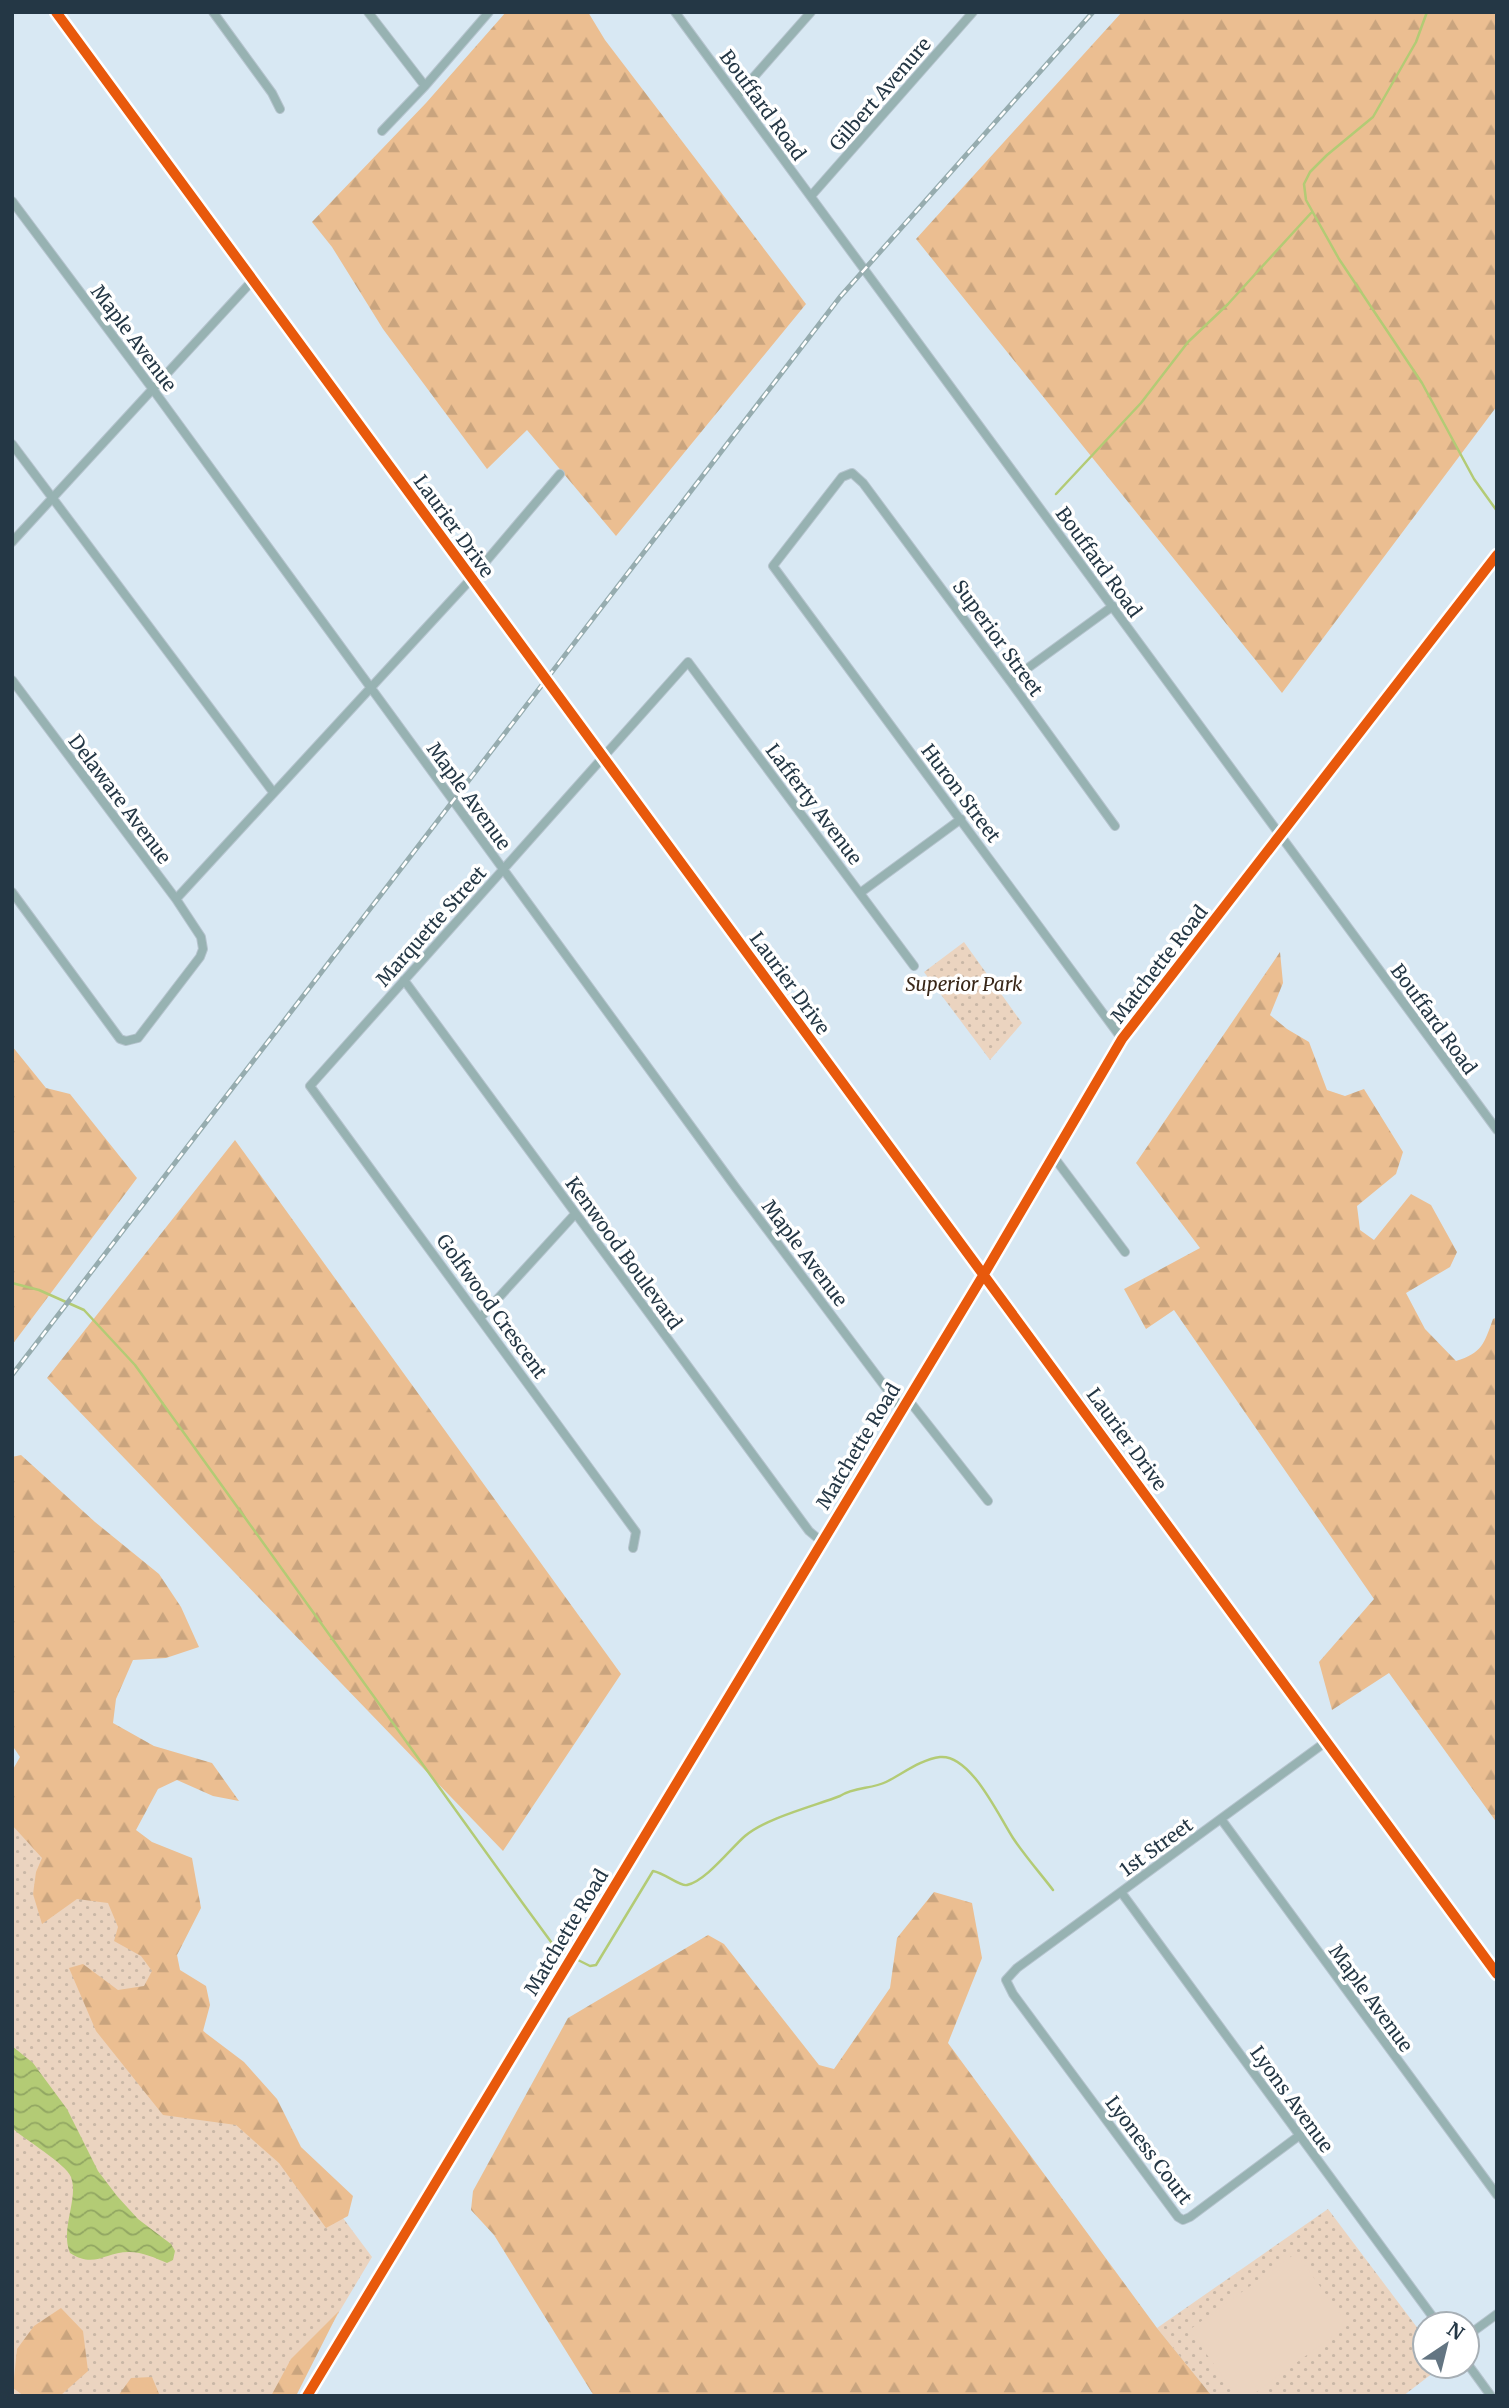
<svg xmlns="http://www.w3.org/2000/svg" width="1509" height="2408" viewBox="0 0 1509 2408" font-family="Merriweather,serif">
	<defs>
		<pattern id="green-dots" width="8" height="8" patternUnits="userSpaceOnUse" patternTransform="scale(1.75)"><rect width="8" height="8" fill="#ebd4c0"/><path d="M2 2h.1M6 6h.1" fill="none" stroke="#c9b7a6" stroke-width="1.8" stroke-linecap="round"/></pattern>
		<pattern id="forest-firs" width="22" height="20" patternUnits="userSpaceOnUse" patternTransform="scale(1.75)"><rect width="22" height="20" fill="#ebbe91"/><path d="M5 1l3.5 6h-7zM16 11l3.5 6h-7z" fill="#c9a47e"/></pattern>
		<pattern id="water-waves" width="16" height="10" patternUnits="userSpaceOnUse" patternTransform="scale(1.75)"><rect width="16" height="10" fill="#b3cb75"/><path d="M0 5q4-4 8 0t8 0" fill="none" stroke="#91a662"/></pattern>
	</defs>
	<rect width="100%" height="100%" fill="#d8e8f3"/>
	<path fill="url(#green-dots)" d="M964,942L1022,1023L990,1060L924,972Z
		M12,1773L372,2257L289,2396H12Z
		M1328,2209L1425,2338V2366H1442L1403,2396H1212L1157,2328Z"/>
	<path fill="url(#forest-firs)" d="M506,12H588L605,40L806,304L616,536L527,430L487,469L383,329L332,247L312,222L426,103Z
		M1122,12H1497V406L1282,693L916,239Z
		M1280,952L1283,983L1270,1015L1287,1029L1309,1042L1327,1090L1345,1096L1364,1089L1403,1152L1396,1174L1357,1206L1360,1230L1374,1240L1411,1194L1431,1205L1457,1252L1450,1267L1406,1293L1425,1329L1456,1361C1482,1353 1484,1344 1493,1319L1497,1317V1823L1389,1673L1332,1710L1319,1662L1374,1599L1174,1310L1146,1329L1124,1289L1200,1248L1136,1163Z
		M12,1046L46,1088L70,1094L137,1178L12,1345Z
		M235,1140L621,1674L503,1851L47,1378Z
		M21,1455L95,1522L159,1574L181,1607L199,1647L166,1658L133,1660L116,1699L113,1723L154,1746L212,1763L239,1801L213,1796L177,1780L158,1789L136,1830L152,1842L192,1858L201,1908L177,1955L180,1970L206,1986L210,2005L203,2031L244,2062L277,2099L301,2147L353,2196L348,2216L326,2228L279,2163L236,2125L163,2115L96,2031L69,1968L83,1964L118,1990L144,1986L152,1971L141,1956L114,1941L118,1927L108,1903L77,1899L42,1924L33,1894L36,1872L42,1858L12,1825V1771L20,1757L12,1745V1457Z
		M934,1892L972,1903L982,1958L948,2043L1157,2328L1212,2396H594L494,2235L471,2210L473,2191L568,2018L708,1935L724,1944L819,2065L834,2069L890,1988L897,1938Z
		M61,2308L83,2331L88,2371L61,2395L24,2396L13,2388L17,2349L34,2326Z
		M339,2311L296,2396H271L291,2359Z
		M152,2377L160,2396H118L131,2378Z"/>
	<path fill="#ebd4c0" d="M1296,2253L1348,2325L1251,2396H1237L1189,2330Z"/>
	<path fill="url(#water-waves)" d="M12,2046L33,2063L67,2109L98,2171L117,2196L138,2219L171,2244L175,2251L173,2260L167,2263C155,2258 143,2252 129,2252C104,2252 95,2269 70,2253C60,2228 79,2199 71,2177C65,2163 25,2140 12,2128Z"/>
	<g fill="none" stroke-linecap="round" stroke-linejoin="round">
		<path stroke="#b3cb75" stroke-width="2.5" d="M1427,12L1416,42L1373,117L1327,155L1310,172L1304,184L1306,200L1339,259L1422,383L1474,479L1497,511
			M1056,494L1141,403L1188,342L1228,304L1311,213
			M12,1283L39,1290L84,1310L135,1365L524,1905L557,1950L568,1955
			M574,1958L590,1966L596,1965L653,1871C665,1873 680,1887 687,1885C706,1881 731,1848 745,1836C766,1818 814,1806 840,1796C854,1787 872,1789 886,1782C902,1774 922,1759 940,1757C971,1754 999,1817 1013,1838C1025,1856 1040,1873 1053,1890"/>
		<g stroke="#b6c4ce" stroke-width="10">
			<path id="minor" d="M213,12L272,93L280,109
				M368,12L425,86
				M675,12L1497,1130
				M737,96L811,12
				M382,131L425,86L489,12
				M811,196L973,12
				M12,201L152,388L736,1188L901,1408
				M12,444L273,792
				M12,542L253,280
				M12,680L176,899L201,937L203,949L200,957L138,1038L126,1041L120,1039L12,892
				M1010,681L1113,606
				M1115,826L1010,681L863,483L852,473L842,477L773,566L1122,1039
				M860,893L961,819
				M176,899L471,579L560,474
				M404,980L809,1531L821,1541
				M1053,1156L1125,1252
				M481,1317L575,1214
				M907,1398L988,1501
				M633,1548L636,1532L310,1086L688,662L914,966
				M1221,1819L1497,2195
				M1121,1892L1438,2324
				M1300,2135L1190,2217L1183,2220L1178,2217L1013,1994L1006,1980L1017,1968L1327,1741
				M1467,2336L1497,2314
				M1467,2363L1491,2396"/>
		</g>
		<g stroke="#b6c4ce" stroke-width="13">
			<path id="tertiary" d="M56,12L1497,1974
				M307,2396L984,1274L1122,1039L1497,555"/>
		</g>
		<use href="#minor" stroke="#97b2b2" stroke-width="8"/>
		<use href="#tertiary" stroke="#97b2b2" stroke-width="10"/>
		<g stroke="#96acaf" stroke-width="5">
			<path id="rail" d="M12,1375L840,297L1093,12"/>
		</g>
		<use href="#rail" stroke="#fff" stroke-width="2.5" stroke-dasharray="8" stroke-linecap="butt"/>
		<g stroke="#fff" stroke-width="15">
			<path id="cycleway" d="M56,12L1497,1974
				M307,2396L984,1274L1122,1039L1497,555"/>
		</g>
		<use href="#cycleway" stroke="#e8590c" stroke-width="10"/>
	</g>
	<g text-anchor="middle" dominant-baseline="central" stroke-width="7" stroke-linejoin="round" paint-order="stroke">
		<g font-size="19" fill="#243745" stroke="#fff">
			<text transform="translate(880 94) rotate(-49)">Gilbert Avenure</text>
			<text transform="translate(763 105) rotate(54)">Bouffard Road</text>
			<text transform="translate(134 338) rotate(53)">Maple Avenue</text>
			<text transform="translate(454 526) rotate(54)">Laurier Drive</text>
			<text transform="translate(1099 562) rotate(54)">Bouffard Road</text>
			<text transform="translate(998 638) rotate(54)">Superior Street</text>
			<text transform="translate(961 793) rotate(53)">Huron Street</text>
			<text transform="translate(469 796) rotate(54)">Maple Avenue</text>
			<text transform="translate(120 799) rotate(53)">Delaware Avenue</text>
			<text transform="translate(814 804) rotate(53)">Lafferty Avenue</text>
			<text transform="translate(431 926) rotate(-48)">Marquette Street</text>
			<text transform="translate(1159 964) rotate(-52)">Matchette Road</text>
			<text transform="translate(790 983) rotate(54)">Laurier Drive</text>
			<text transform="translate(1434 1019) rotate(54)">Bouffard Road</text>
			<text transform="translate(624 1253) rotate(54)">Kenwood Boulevard</text>
			<text transform="translate(805 1253) rotate(53)">Maple Avenue</text>
			<text transform="translate(492 1306) rotate(54)">Golfwood Crescent</text>
			<text transform="translate(1127 1439) rotate(54)">Laurier Drive</text>
			<text transform="translate(858 1446) rotate(-59)">Matchette Road</text>
			<text transform="translate(1156 1847) rotate(-36)">1st Street</text>
			<text transform="translate(566 1932) rotate(-59)">Matchette Road</text>
			<text transform="translate(1371 1998) rotate(54)">Maple Avenue</text>
			<text transform="translate(1292 2099) rotate(54)">Lyons Avenue</text>
			<text transform="translate(1149 2150) rotate(53)">Lyoness Court</text>
		</g>
		<g font-size="19" font-style="italic" fill="#392718" stroke="#fff">
			<text x="964" y="984">Superior Park</text>
		</g>
	</g>
	<rect width="1509" height="2408" fill="none" stroke="#243745" stroke-width="28"/>
	<g transform="translate(1446 2345) rotate(35)"><circle r="33" fill="#ffffff" stroke="#a7afb5" stroke-width="2"/>
	<path d="M0-5L12 26L0 18L-12 26Z" fill="#637582"/>
	<text y="-10" font-size="19" font-weight="bold" text-anchor="middle" fill="#243745">N</text>
	</g>
</svg>
